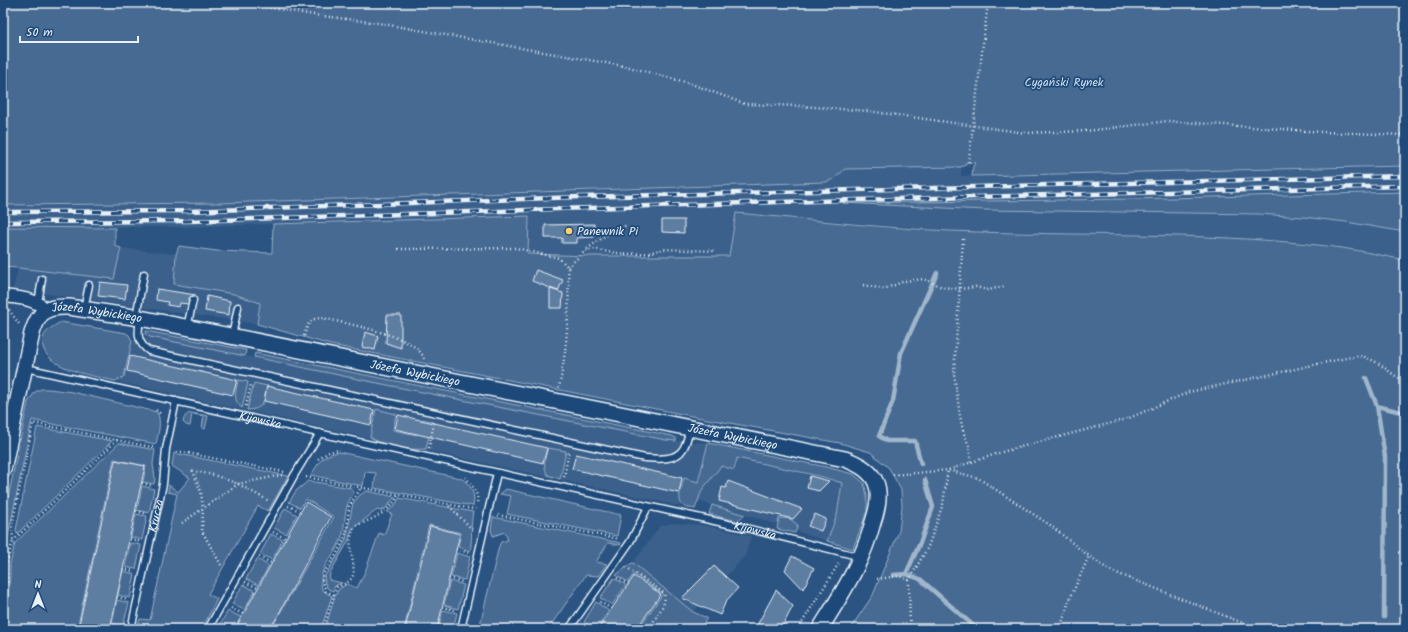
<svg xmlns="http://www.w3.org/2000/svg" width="1408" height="632" viewBox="0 0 1408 632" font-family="Kalam,sans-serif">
	<rect width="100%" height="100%" fill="#2b5482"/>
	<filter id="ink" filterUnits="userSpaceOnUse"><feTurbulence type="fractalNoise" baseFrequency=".025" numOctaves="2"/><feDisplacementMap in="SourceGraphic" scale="8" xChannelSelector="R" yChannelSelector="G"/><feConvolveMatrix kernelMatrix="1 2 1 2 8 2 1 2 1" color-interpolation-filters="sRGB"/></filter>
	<g filter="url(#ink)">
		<path fill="#3a608b" d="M1405,166V192L983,204L855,203L985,210L1258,214L1303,217L1346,222L1405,232V260L1343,248L1248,240L1139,235L978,232L937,230L736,213L729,256H590L528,254L529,216L179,227H3V205L221,203L641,189L834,179L845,169L961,167V176H972Z
			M121,248L176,254L174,284L234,294L260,303L257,324L13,289L18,268L114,279Z
			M150,337L666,440L708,443L698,483L684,478L681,502L685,507L337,431L115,381L124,377L132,341Z
			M737,458L842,483L837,515L827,541L763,520L697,501L702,490L721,466Z
			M673,523L703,525L751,536L745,556L693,612L633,563L660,526Z"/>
		<path fill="#476b93" stroke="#98aec6" d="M3,3H1405V166L972,176L973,166L976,163L966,162L965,165L961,167L845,169L834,179L826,182L221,203L3,205Z
			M1405,192V232L1346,222L1303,217L1258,214L985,210L843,203L1133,199Z
			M736,213C817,220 897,230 978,232C1099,236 1222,232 1342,248C1363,251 1384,256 1405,260V629H850L873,595L899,531L902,506L901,490L889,468L870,452L840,443L702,418L331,345L257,324L260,303L234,294L174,284L176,254L179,246L217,251L272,253L273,224L529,216L528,254L590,256H729Z
			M3,227L115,228V246L121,248L114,279L18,268L3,267Z
			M61,322L126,333L129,335L132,341L124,377L115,381C95,376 49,370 43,347C39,334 52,327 61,322Z
			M146,331L246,350L245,356L150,337L145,334Z
			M255,353L672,436L676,438V441L666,440C529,413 391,387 254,357Z
			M238,380L248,382L242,408C232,400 236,391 238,380Z
			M254,383L267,386C264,401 265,409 247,410Z
			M41,389H49L72,392L157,412C162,422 158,434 156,444L32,420L6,546L4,526L6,508L28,402L35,392Z
			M376,409L396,414L393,430L417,435L421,419L432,421L426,449C412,451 381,446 370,437Z
			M191,413L208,416L205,429L202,428L204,416L192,414L190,426L186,425L183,422C184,417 186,414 191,413Z
			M37,427L112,441L17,534L16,530Z
			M119,443L155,450L153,464L155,478L154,484L143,482L146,466L114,459L77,629H3V614L8,597L10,576V564L15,543Z
			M708,443L826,467L853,474L864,483L867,495V511L853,549L827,541L837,515L842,483L823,477L737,458L734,470L721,466L702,490L695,509C692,508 687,508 685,507C675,501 682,487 684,478L698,482Z
			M548,448L566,451L560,479L548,475C542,466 545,458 548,448Z
			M339,452L460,478C471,483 476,495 473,506L374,488L376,473L365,472L363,486L311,475C320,461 322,455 339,452Z
			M174,453L288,476L268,511L258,506L208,594L217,599L202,629H137L140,619L150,620L177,494L168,492L169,485L178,492L190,478L172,466Z
			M308,481L351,488L354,492C352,497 348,501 347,506C344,517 345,528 341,539C333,560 317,566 322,590L332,596L321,629H271L334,517L306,499L300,508L289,502L296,491Z
			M142,486L154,489L149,513L137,510Z
			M506,489L621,515L617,536L507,514L511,496L500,494Z
			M366,491L395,497L385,509L381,511L377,510L352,529L348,542L330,573L329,580L342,583L335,586L333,591L328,589L325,583L324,577L340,552L346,539L353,503L360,495Z
			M399,498L473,512C470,525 473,538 470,551L458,547L461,533L429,525L404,629H325L335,596L339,589L347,584L357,588L365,572L379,533L384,535L392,514L387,512L396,504Z
			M712,505L745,515L737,521L709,514Z
			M285,508L297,515L286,534L274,528Z
			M136,514L147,516L142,540L131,537Z
			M493,517L621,543L620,545L608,543L596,562L607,564L598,576L586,575L548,629H479L499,546L501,542L508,540L505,532L493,536L491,530Z
			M779,518L790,519L798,525L795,533L777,529Z
			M271,534L283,540L272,560L260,554Z
			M130,543L141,545L136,569L125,567Z
			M457,553L470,557L465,580L451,577Z
			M257,559L269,566L258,585L246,579Z
			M632,563H633L693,612L707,618L700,629H638L663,594L634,574L628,582L616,575Z
			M123,571L135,574L130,598L118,595Z
			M614,578L626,585L612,605L600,598Z
			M450,581L464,585L458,609L444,605Z
			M243,584L255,591L244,610L232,604Z
			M117,600L129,603L123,626L112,623Z
			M596,602L609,611L596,629H595L584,622Z
			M443,610L457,613L453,629H438Z
			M228,611L241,617L234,629H217Z"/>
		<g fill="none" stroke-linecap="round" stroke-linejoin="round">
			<path stroke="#a0b6cb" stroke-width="4.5" d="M1366,378L1377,406L1385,457L1384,617
				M1377,406L1405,413
				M921,464L915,441H887L879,436L893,401L901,353L937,273
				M906,574L920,579L977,629
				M893,575L906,574L920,543L933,507L925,480"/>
		</g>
		<path fill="#5d7da1" stroke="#e8f1f8" d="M662,220H684V233L662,232Z
			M594,224V237L577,238V243H562V238H545V225Z
			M536,270L563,280L558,291L532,281Z
			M100,282L127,285L125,299L98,296Z
			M157,289L196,295L195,296L190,297L188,304L180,303L179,307L167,305L168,302L156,300Z
			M550,289L563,293L562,308H550Z
			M207,296L230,301L229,315L205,311Z
			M387,315H401V348L386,343Z
			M365,332L378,336L375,350L362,347Z
			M130,356L237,380L233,395L127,371Z
			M267,386L374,410L371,425L264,401Z
			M398,415L547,448L543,463L395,429Z
			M576,454L682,478L679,493L572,469Z
			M115,460L145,466L110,629H78Z
			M810,476L829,481L819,491L807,488Z
			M728,481L802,509L793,519L719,501L722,487L726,488Z
			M306,502L331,517L276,619L270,629H235Z
			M815,514L826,519L821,531L808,526Z
			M430,526L460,534L437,629H405Z
			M792,556L814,568L803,589L785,570Z
			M714,566L738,588L726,601L720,615L682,598Z
			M634,576L661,594L644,618L637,629H598Z
			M776,590L793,606L781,629H755Z"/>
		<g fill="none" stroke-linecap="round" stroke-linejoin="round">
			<g stroke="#e8f1f8" stroke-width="9">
				<g id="service">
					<path d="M38,303L42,279"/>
					<path d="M84,309L89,285"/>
					<path d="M136,317L144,274"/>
					<path d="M140,318C138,332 136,342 149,351L645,458C657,459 676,461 683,449C687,443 688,435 690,428"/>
					<path d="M187,328L193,300"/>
					<path d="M232,336L238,307"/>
					<path id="s1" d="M26,368L746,528L861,557"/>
					<path id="s2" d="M131,629L163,484L166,449L176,401"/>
					<path d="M208,629L295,474L320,433"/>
					<path d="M461,629L497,473"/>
					<path d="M569,629L630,542L648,507"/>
				</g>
			</g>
			<g stroke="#e8f1f8" stroke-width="15">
				<path id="minor" d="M3,296C20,298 32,298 46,309"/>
			</g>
			<g stroke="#e8f1f8" stroke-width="18">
				<g id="tertiary">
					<path id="s3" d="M3,470L32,333C39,311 46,306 69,307L140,318L845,459C856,463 871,470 876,483C881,495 877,510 873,522C862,564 842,593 820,629"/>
				</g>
			</g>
			<path stroke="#e8f1f8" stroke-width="2.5" stroke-dasharray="1 3" stroke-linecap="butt" d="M242,3L314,15L378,23L629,67L689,83L745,104L801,106L868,111L1026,133L1086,131L1168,121L1322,132L1405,135
				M968,166L988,3
				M963,239L954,373L960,416L963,431L969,446L971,462
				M398,249L516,248L559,258L568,267C570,308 567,348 559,388
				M587,249L612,231L627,225
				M568,267L585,251L595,249L608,252L626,254L649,253L662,249L715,251
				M863,285L884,289L905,281L924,279L942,287L960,289L976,287L988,290L1006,286
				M9,310L19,324
				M304,336C308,324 309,318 323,318C345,324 418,335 424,359
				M246,406L251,384
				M156,410L162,415
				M429,448L434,423
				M177,451L284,472
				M318,459L329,452L340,450
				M893,475L948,470L978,478L1050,525L1081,550L1109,570L1258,629
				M306,477L478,510
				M465,477C473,486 479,493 477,505
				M564,477L569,452
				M142,483L153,486
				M288,506L300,511
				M449,506L472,529
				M136,511L147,514
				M498,515L619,539
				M182,523L238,484L282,475
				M273,532L285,538
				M130,539L141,542
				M13,541L117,440
				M456,549L469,553
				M259,557L271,563
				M221,565L202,531L203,509L201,492L193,471L214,475L238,484L269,501
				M626,567L664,593C668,604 654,619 649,629
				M123,569L134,571
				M449,578L462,582
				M617,578L629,584
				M877,579L899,576L909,580
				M245,582L258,588
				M334,595L337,587C342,585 348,583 351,579C360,568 342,542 356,526C372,519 391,512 398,495
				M117,597L128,600
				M3,602L7,582L6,565L13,541L12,525L33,423L156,448
				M600,602L612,609
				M442,607L455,610
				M231,608L243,614
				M111,625L122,628
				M323,629L334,595L326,591L322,581L323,574L336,555L344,539L347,528L349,506L361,488
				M798,629L839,563
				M910,629L909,580L928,547L943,504L948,470L1005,451L1127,419L1189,392L1346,358L1363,356L1378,363L1405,383
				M1060,629L1069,601L1089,556"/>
			<use href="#service" stroke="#1f4a7a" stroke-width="6"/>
			<use href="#minor" stroke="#1f4a7a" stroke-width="12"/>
			<use href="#tertiary" stroke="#1f4a7a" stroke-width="15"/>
			<g stroke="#e8f1f8" stroke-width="4.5">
				<path id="rail" d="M3,212L188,211L579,197L1405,176
					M3,222L188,221L778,202L1405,186"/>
			</g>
			<use href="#rail" stroke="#1f4a7a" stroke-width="3" stroke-dasharray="9" stroke-linecap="butt"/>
		</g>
	</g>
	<circle fill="#ffd166" stroke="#1f4a7a" stroke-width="1.5" cx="569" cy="231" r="4"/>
	<g text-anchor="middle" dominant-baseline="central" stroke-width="3.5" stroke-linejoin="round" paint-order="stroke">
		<g font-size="12" fill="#d0dde9" stroke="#1f4a7a">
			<text x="1064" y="82">Cygański Rynek</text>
		</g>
		<g font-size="12" fill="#e8f1f8" stroke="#1f4a7a" text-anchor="start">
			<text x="577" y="231">Panewnik Pi</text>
		</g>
		<g font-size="12" fill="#e8f1f8" stroke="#1f4a7a">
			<text stroke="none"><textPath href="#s3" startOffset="219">Józefa Wybickiego</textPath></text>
			<text stroke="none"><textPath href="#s3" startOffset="543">Józefa Wybickiego</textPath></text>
			<text stroke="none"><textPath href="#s1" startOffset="240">Kijowska</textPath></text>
			<text stroke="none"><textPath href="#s3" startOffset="867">Józefa Wybickiego</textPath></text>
			<text stroke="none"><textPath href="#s2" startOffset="116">Krucza</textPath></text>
			<text stroke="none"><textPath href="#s1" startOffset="747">Kijowska</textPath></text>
		</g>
	</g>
	<rect width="1408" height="632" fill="none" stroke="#1f4a7a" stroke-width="16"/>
	<rect x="8" y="8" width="1392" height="616" fill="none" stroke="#e8f1f8" stroke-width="1.5" filter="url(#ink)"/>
	<g transform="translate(38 594)" stroke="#1f4a7a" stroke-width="3" paint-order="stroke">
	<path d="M0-3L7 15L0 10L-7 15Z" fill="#e8f1f8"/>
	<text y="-6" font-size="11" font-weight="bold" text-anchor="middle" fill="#e8f1f8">N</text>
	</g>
	<path d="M20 36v6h118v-6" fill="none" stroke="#e8f1f8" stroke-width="2"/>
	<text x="26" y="36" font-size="12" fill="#e8f1f8" stroke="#1f4a7a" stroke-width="3" paint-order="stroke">50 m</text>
</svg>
